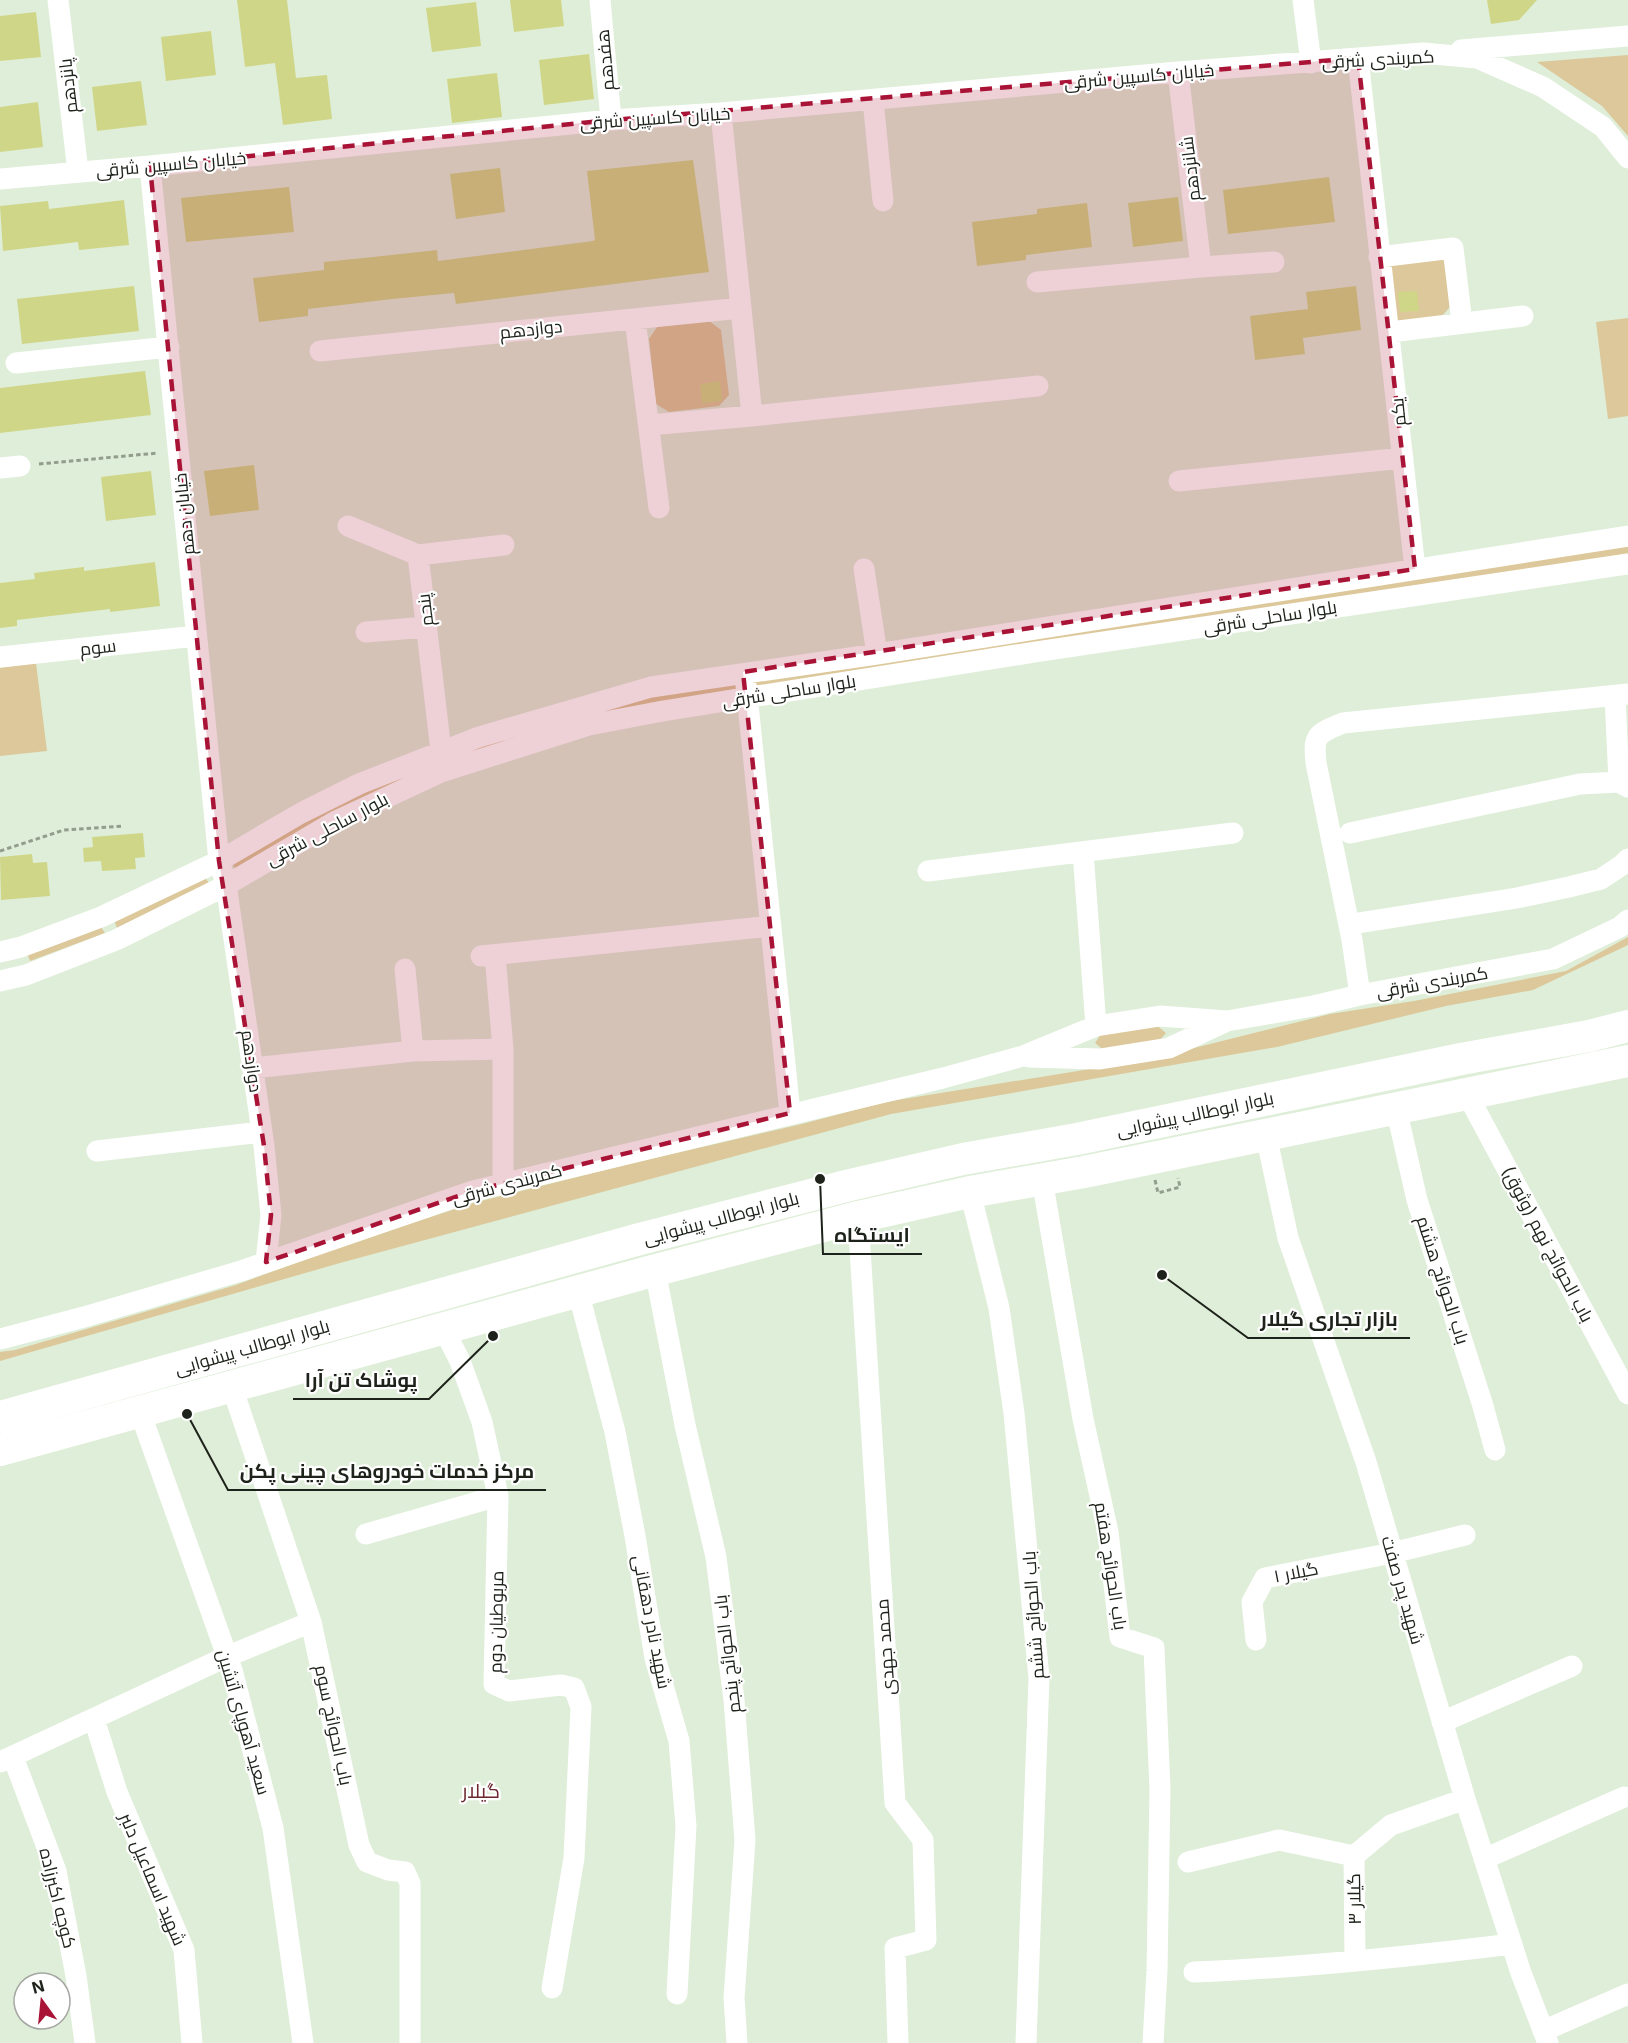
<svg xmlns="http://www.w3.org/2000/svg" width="1628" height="2043" viewBox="0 0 1628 2043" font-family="Inter,Cairo,sans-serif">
	<rect width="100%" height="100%" fill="#dfeed8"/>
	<path fill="#dcc89a" d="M1628,55V136L1602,106L1537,62Z
		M1435,255L1446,262L1450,307L1442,316L1398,321L1387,313L1391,261Z
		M1628,318V416L1608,419L1596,322Z
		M708,320L721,330L729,395L719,406L669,412L656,404L649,339L657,327Z
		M1628,546V555L755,687L752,679Z
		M36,663L47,751L0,756V668Z
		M736,680V689L599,716L236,869L230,861L312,817L446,755L598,708Z
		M204,876L209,883L117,928L114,920Z
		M101,927L105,933L30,961L27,953Z
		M1628,937V945L1533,990L1446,1006L1277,1047L891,1114L340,1263L0,1361V1352L15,1350L236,1285L328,1251L473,1203L633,1163L802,1124L885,1102L1146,1060L1330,1014L1414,1001L1566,971Z
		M1155,1024L1166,1033L1159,1041L1106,1052L1095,1043L1101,1034Z"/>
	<path fill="#d0d688" d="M237,0H287L296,78L327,75L332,119L283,125L275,63L245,67Z
		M510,0H561L564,26L514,32Z
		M1487,0H1537L1519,20L1491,24Z
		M476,2L481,46L432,52L426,8Z
		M36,12L41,57L0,61V16Z
		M211,31L216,75L166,81L161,37Z
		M589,54L594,99L544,105L539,60Z
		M497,73L502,117L452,123L447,79Z
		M141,81L147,125L97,131L92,87Z
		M38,102L43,147L0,152V107Z
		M693,160L709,272L456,304L454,293L392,299L308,309V316L259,322L253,278L324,270V262L373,257L437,250L438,261L593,241L595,240L587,171Z
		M500,168L505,212L456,219L450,174Z
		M1329,177L1335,222L1228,234L1223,190Z
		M289,187L294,232L186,242L181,198Z
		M1178,197L1183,241L1133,247L1128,203Z
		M124,200L129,245L79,250L78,242L3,251L0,206L48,201L49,209Z
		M1087,203L1092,247L1026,255V260L977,266L972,222L1037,214V209Z
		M134,286L139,331L22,344L17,299Z
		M1356,286L1361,330L1303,338L1305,354L1255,360L1250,316L1308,309L1306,292Z
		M1417,291L1419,311L1400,312L1398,292Z
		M145,371L151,415L0,433V388Z
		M720,381L722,401L702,403L700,384Z
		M254,465L259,510L210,516L204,471Z
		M151,471L156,515L106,521L101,477Z
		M155,562L160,606L110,612V609L17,620V626L0,628V583L35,579L34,573L84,567V571Z
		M143,833L145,857L135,858L136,869L102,871L101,861L84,862L83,848L93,847L92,837Z
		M32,854L33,863L47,862L50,896L1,900L0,857Z"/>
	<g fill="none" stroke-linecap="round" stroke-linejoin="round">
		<path stroke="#929d8c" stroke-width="3" stroke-dasharray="4.5 3" stroke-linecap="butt" d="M39,464L158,453
			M0,851L64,830L123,826
			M1155,1180L1158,1193L1180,1187L1178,1178"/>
		<path stroke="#fff" stroke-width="21" d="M58,0L78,172
			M600,0L611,120
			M1303,0L1311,63
			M1461,50L1628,36
			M1358,58L1415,569
			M873,100L883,201
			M721,113L752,416L1038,386
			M150,166L219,861L226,884L264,1146L271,1215L266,1262
			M0,179L150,166L611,120L721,113L1178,72L1423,53L1477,58L1543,87L1603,127L1628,158
			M1379,257L1453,248L1462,323
			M1201,267L1274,262
			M1037,282L1201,267L1178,72
			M635,319L659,508
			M1390,332L1523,316
			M320,351L741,308
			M16,363L169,347
			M649,425L752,416
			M0,468L20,466
			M1179,481L1403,458
			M348,526L418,555
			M864,569L877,654
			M366,632L427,627
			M0,657L196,636
			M746,685L790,1113
			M1615,696L1619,782
			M441,751L418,555L504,545
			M1350,833L1580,784L1619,782L1628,787
			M1083,852L1096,1026
			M928,871L1233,833
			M1358,923L1517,898L1569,887L1601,879L1622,865L1628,859
			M0,952L21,947L101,917L219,861L301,813L359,784L479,737L651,687L877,654L1628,536
			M495,955L503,1049V1184
			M481,956L771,926
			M405,969L413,1051
			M0,981L26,975L116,940L225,886L334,822L441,772L589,725L663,711L1035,652L1628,564
			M1360,995L1352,940L1316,763C1313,734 1317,734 1343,723L1628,694
			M1029,1057L1100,1059L1169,1048L1225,1022
			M253,1068L413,1051L503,1049
			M1467,1094L1628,1394
			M1396,1108L1417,1200L1483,1406L1495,1450
			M1266,1135L1288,1238L1366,1462L1465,1799L1521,1973L1548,2043
			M97,1151L262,1132
			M1042,1179L1083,1419L1108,1532L1120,1637L1154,1648L1160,1789L1157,1971L1153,2043
			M970,1192L999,1308L1014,1413L1039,1678L1026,2043
			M858,1217L895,1803L923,1840L926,1940L895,1948L898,2043
			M655,1270L685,1425L716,1557L734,1700L745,1840L734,1998L737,2043
			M578,1291L615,1432L635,1536L655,1658L679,1741L686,1826L677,1994
			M443,1328L460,1361L482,1422L498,1496L494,1684L509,1691L561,1685L574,1688L581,1707L574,1858L552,1988
			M0,1339L84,1317L241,1271L473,1191L943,1078L1023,1056L1096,1026L1160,1016L1227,1021L1313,1006L1360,995L1553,959L1620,927L1628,920
			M232,1387L311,1622L359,1845L367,1862L388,1870L405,1872L410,1883V2043
			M140,1412L232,1670L273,1828L303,2043
			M366,1534L498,1496
			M1256,1640L1252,1602L1265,1578L1392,1553L1465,1535
			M94,1719L117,1792L184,1950L192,2043
			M1442,1722L1572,1666
			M13,1757L56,1871L76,1976L85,2043
			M0,1762L226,1657L311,1622
			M1484,1859L1624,1797
			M1188,1862L1279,1840L1354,1856
			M1355,1961L1354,1856L1391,1825L1465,1799
			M1194,1972C1301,1968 1406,1957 1512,1944
			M1543,2031L1628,1994"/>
		<path stroke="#fff" stroke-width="32" d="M0,1417L636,1240L850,1185L963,1159L1077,1139L1461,1059L1589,1036L1628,1026
			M0,1450L645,1273L858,1217L970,1192L1084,1172L1628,1061"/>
	</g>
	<path fill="#a91336" fill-opacity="0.2" stroke="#a91336" stroke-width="4.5" stroke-dasharray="12 8" stroke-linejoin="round" d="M1358,58L1415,569L743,672L790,1113L473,1191L266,1262L271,1215L264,1146L219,861L150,166L611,120Z"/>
	<g text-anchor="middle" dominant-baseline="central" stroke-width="4.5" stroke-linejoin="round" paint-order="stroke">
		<g font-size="18" fill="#1d221a" stroke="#fff">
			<text transform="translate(1378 59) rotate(-3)">کمربندی شرقی</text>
			<text transform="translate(605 60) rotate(-95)">هفدهم</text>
			<text transform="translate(1139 76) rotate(-5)">خیابان کاسپین شرقی</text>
			<text transform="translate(68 86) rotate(-97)">پانزدهم</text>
			<text transform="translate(655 118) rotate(-4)">خیابان کاسپین شرقی</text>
			<text transform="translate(171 164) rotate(-5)">خیابان کاسپین شرقی</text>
			<text transform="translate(1190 169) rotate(-97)">شانزدهم</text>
			<text transform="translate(531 329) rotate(-6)">دوازدهم</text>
			<text transform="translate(1398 412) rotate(-96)">یکم</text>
			<text transform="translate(184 514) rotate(-96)">خیابان دهم</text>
			<text transform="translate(425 610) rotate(-97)">پنجم</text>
			<text transform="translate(1270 617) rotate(-9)">بلوار ساحلی شرقی</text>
			<text transform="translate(98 647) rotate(-6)">سوم</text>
			<text transform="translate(789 691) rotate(-9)">بلوار ساحلی شرقی</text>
			<text transform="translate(327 829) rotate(-28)">بلوار ساحلی شرقی</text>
			<text transform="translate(1432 982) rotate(-10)">کمربندی شرقی</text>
			<text transform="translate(252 1061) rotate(82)">دوازدهم</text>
			<text transform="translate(1195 1114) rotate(-12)">بلوار ابوطالب پیشوایی</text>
			<text transform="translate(507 1184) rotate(-15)">کمربندی شرقی</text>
			<text transform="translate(721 1218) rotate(-15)">بلوار ابوطالب پیشوایی</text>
			<text transform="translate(1548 1244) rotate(62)">باب الحوائج نهم (وثوق)</text>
			<text transform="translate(1443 1280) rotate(72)">باب الحوائج هشتم</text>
			<text transform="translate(252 1347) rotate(-16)">بلوار ابوطالب پیشوایی</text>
			<text transform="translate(1111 1566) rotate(81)">باب الحوائج هفتم</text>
			<text transform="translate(1296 1572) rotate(-11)">گیلار ۱</text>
			<text transform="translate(1403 1590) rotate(74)">شهید پدر صفت</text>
			<text transform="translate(1033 1615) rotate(-94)">باب الحوائج ششم</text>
			<text transform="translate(496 1622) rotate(-89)">مربوطیان دوم</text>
			<text transform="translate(652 1622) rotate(79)">شهید نادر دهقانی</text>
			<text transform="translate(885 1647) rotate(-94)">محمد جهدی</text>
			<text transform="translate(727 1654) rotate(-97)">باب الحوائج پنجم</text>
			<text transform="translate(244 1722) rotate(74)">سعید آهوپای آتشین</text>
			<text transform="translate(334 1725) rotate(78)">باب الحوائج سوم</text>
			<text transform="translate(153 1879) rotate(67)">شهید اسماعیل دلبر</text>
			<text transform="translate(58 1898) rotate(76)">کوچه اکبرزاده</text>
			<text transform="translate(1354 1899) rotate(-91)">گیلار ۳</text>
		</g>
		<g font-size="20" fill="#6d272f" stroke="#fff">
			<text x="481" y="1791">گیلار</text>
		</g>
	</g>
	<path fill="none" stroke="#1d221a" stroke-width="2" d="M820 1179L823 1254H922M1162 1275L1248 1338H1410M493 1336L429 1399H293M187 1414L228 1490H546"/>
	<g fill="#1d221a" stroke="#fff" stroke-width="2">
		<circle cx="820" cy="1179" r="6"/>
		<circle cx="1162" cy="1275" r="6"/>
		<circle cx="493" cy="1336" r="6"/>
		<circle cx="187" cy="1414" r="6"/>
	</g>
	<g font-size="20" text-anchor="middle" font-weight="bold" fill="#1d221a" stroke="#fff" stroke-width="4.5" stroke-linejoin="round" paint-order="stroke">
		<text x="872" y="1242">ایستگاه</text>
		<text x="1329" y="1326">بازار تجاری گیلار</text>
		<text x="361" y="1387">پوشاک تن آرا</text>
		<text x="387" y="1478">مرکز خدمات خودروهای چینی پکن</text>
	</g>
	<g transform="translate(42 2001) rotate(345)"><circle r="28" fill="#ffffff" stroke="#a5a7a3" stroke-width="1.5"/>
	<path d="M0-4.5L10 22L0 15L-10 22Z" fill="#a91336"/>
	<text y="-9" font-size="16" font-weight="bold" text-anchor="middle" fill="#1d221a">N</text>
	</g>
</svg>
